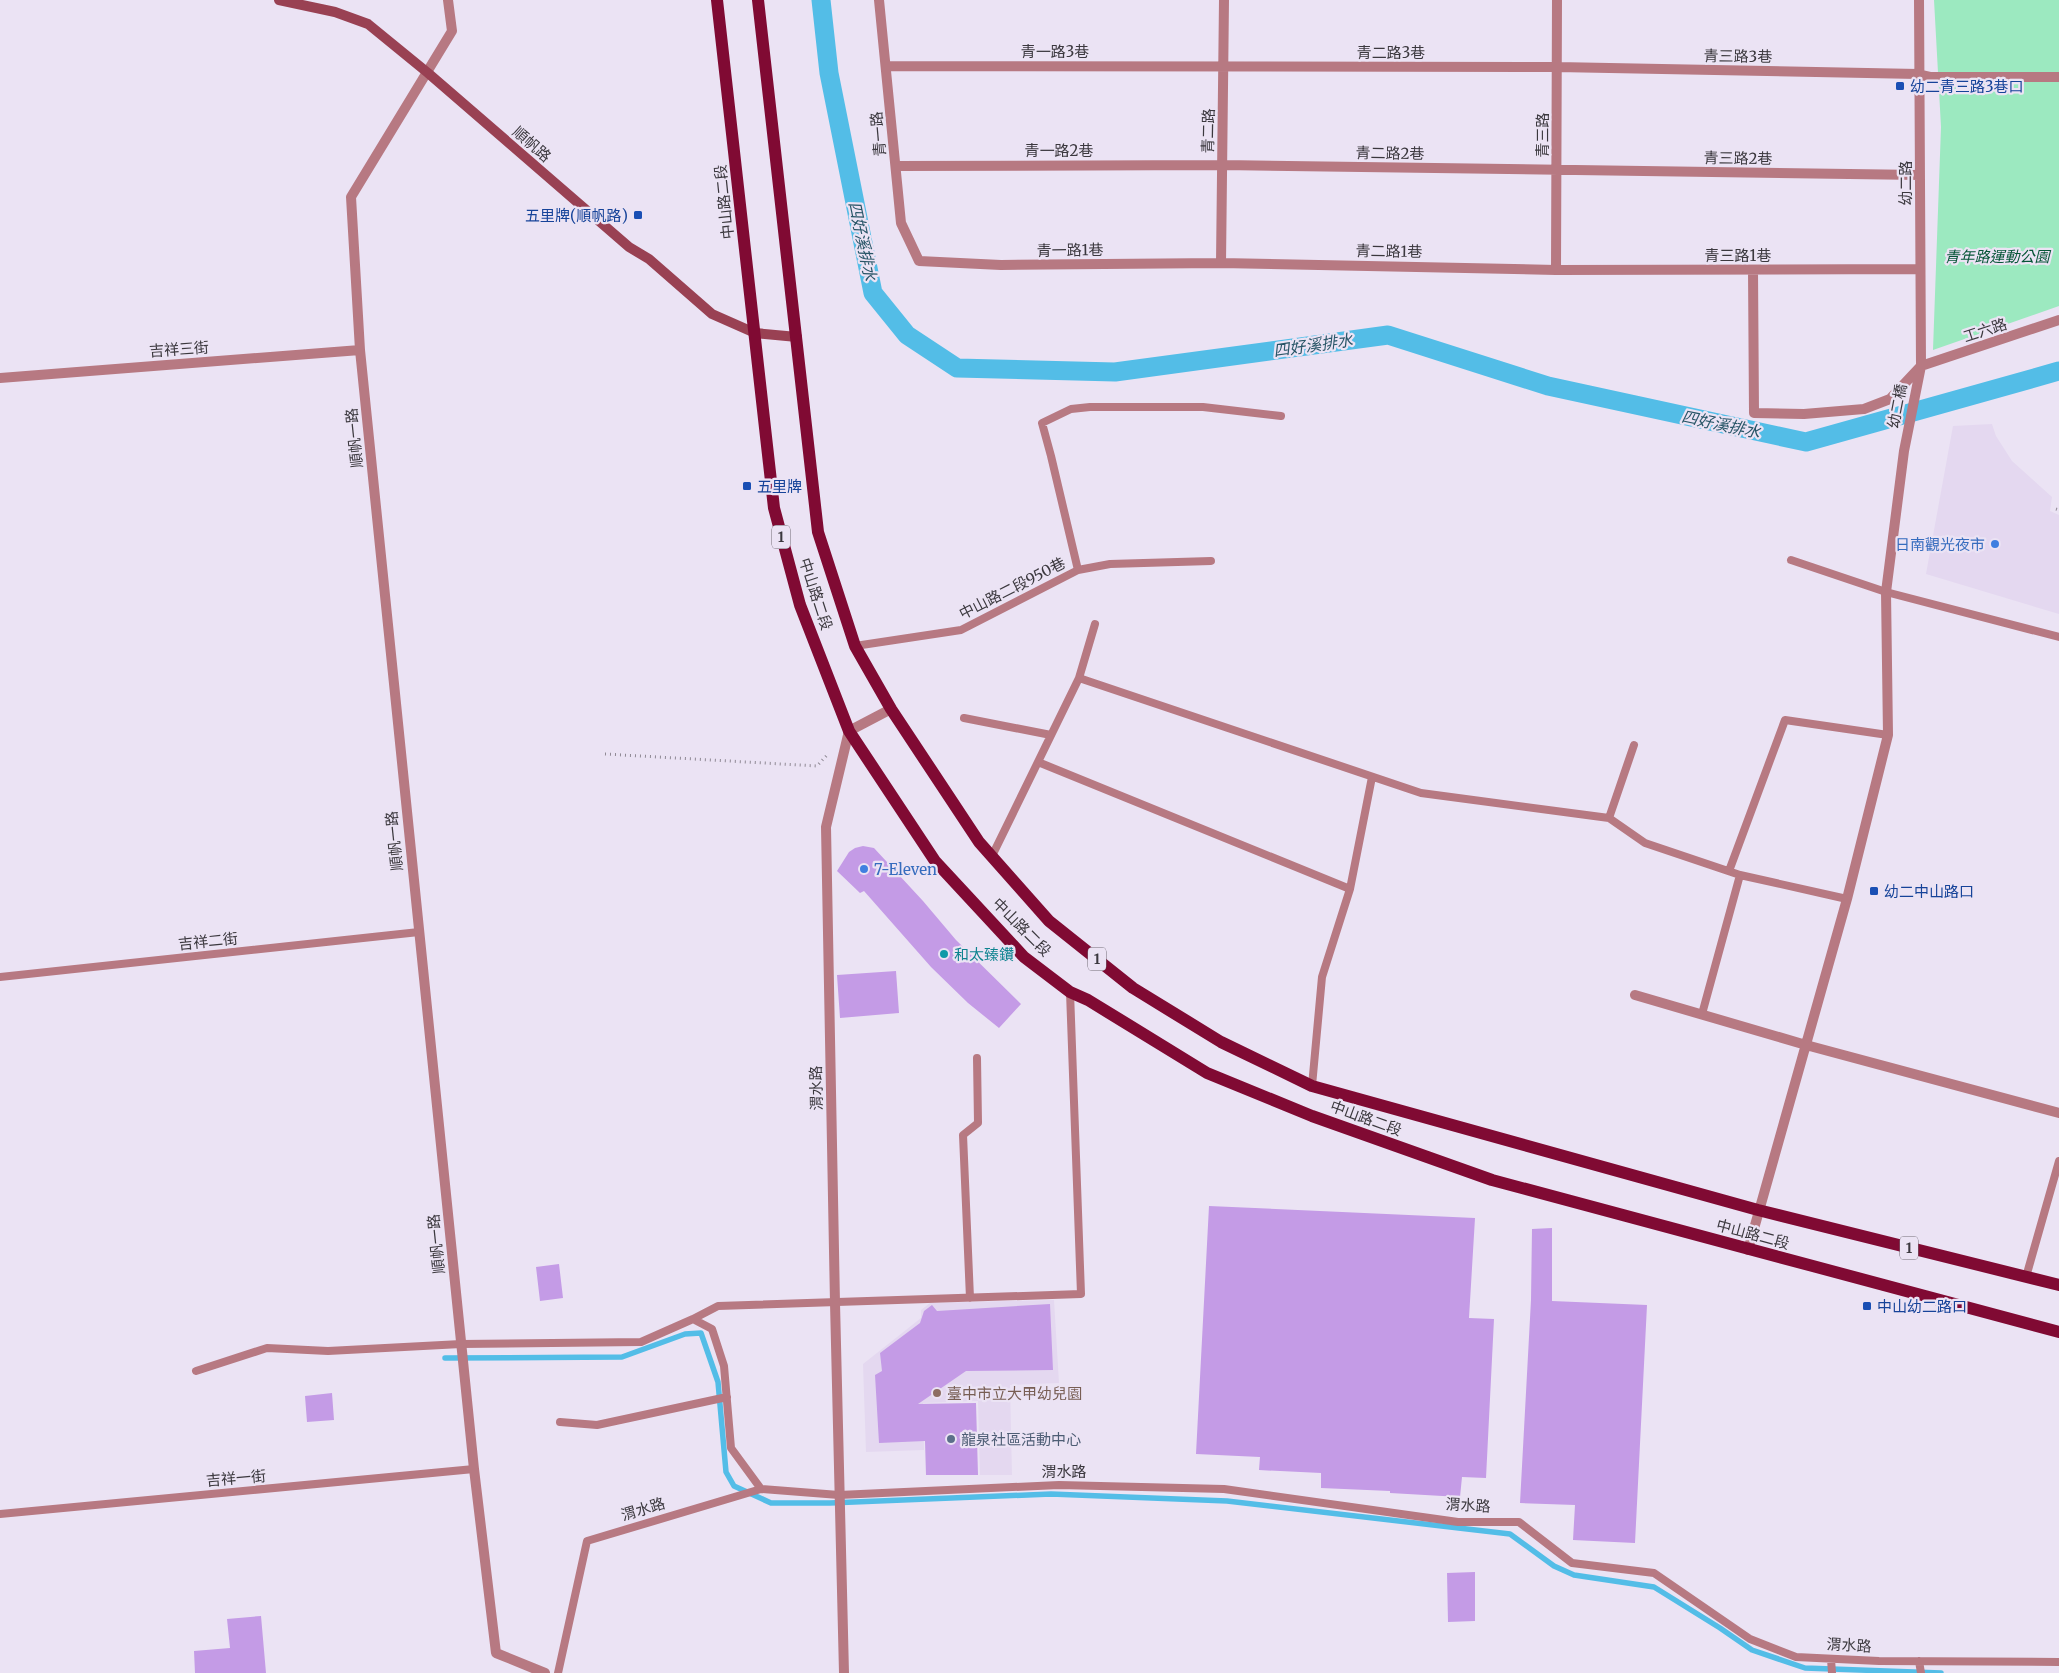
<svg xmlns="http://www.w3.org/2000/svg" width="2059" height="1673" viewBox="0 0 2059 1673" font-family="Merriweather,'Noto Sans TC',serif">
	<rect width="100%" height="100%" fill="#ebe3f4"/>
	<path fill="#e4d8f0" d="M1992,424L1996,436L2012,461L2052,497L2050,511L2059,515V614L1926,574L1953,426Z
		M1054,1300L1059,1383L1010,1385L1012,1475H980L978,1401L923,1403L924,1450L866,1452L863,1364L921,1318V1310L930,1303Z"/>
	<path fill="#9ce9c0" d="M1934,0H2059V306L1933,350L1941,127Z"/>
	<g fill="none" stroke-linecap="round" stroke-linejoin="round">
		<path stroke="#53bde7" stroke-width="5.5" d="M445,1358L622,1357L685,1334L701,1333L718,1382L726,1472L734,1486L771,1503H830L1051,1494L1227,1501L1510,1534L1554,1566L1574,1575L1654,1587L1720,1628L1752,1650L1805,1668L1941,1673"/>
		<path stroke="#53bde7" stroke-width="19" d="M821,0L829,73L873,293L907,335L957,368L1115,372L1388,335L1548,386L1806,442L2059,371"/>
	</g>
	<path fill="#c49be6" d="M863,846L874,848L923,901L956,940L1021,1004L999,1028L968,1003L931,967L864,891L860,893L837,871L849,852L855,848Z
		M896,971L899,1013L840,1018L837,975Z
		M1209,1206L1475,1218L1469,1318L1494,1319L1486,1478L1462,1477L1460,1497L1390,1493V1491L1321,1488V1473L1259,1470L1260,1457L1196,1454Z
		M1552,1228V1301L1647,1305L1635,1543L1573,1540L1575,1505L1520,1503L1531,1300L1532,1229Z
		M559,1264L563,1298L540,1301L536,1267Z
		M1050,1304L1053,1370L966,1371L918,1404L976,1403L978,1475H926L925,1441L879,1443L875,1375L882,1371L880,1353L920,1323L924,1311L932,1305L937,1311Z
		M332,1393L334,1420L307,1422L305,1396Z
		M1475,1572V1621L1448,1622L1447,1573Z
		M261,1616L266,1673H195L194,1651L230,1648L227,1619Z"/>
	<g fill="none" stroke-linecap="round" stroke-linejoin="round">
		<path stroke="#8e8893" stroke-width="3" stroke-dasharray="1 4" stroke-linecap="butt" d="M2056,509L2059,510
			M605,754L817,766L828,754"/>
		<path stroke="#b77982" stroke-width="8" d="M1791,560L1886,592L2059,637
			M1078,570L1051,456L1042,423L1071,409L1090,407H1203L1281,416
			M855,646L961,630L1078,570L1110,564L1211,561
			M1079,678L1095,624
			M964,718L1051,735
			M1038,762L1350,889
			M1609,818L1634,745
			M992,856L1079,678L1421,793L1609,818L1645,843L1740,875L1847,899
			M1729,871L1785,720L1888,735
			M0,977L419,932
			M1702,1014L1740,875
			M1312,1086L1322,977L1350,889L1372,777
			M2026,1277L2059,1161
			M970,1298L963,1135L978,1123L977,1058
			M693,1319L718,1306L1081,1294L1070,992
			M196,1371L267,1348L328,1351L461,1344L641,1342L693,1319L712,1329L724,1366L731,1448L761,1489
			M560,1422L597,1425L727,1397
			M0,1514L474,1469
			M1831,1659L1832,1673
			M1919,1661L1921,1673
			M558,1673L587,1541L761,1489L839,1495L1059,1485L1224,1489L1458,1522H1519L1572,1563L1654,1573L1750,1639L1796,1657L1879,1661L2059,1662"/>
		<path stroke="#b77982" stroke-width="10" d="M448,0L452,31L351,197L360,350L474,1469L496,1653L545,1673
			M879,0L901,223L919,261L1001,265L1221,263L1556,270L1920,269
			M887,66L1557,67L1918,74L1931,77H2059
			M896,166L1223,165L1920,175
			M1221,263L1224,0
			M1556,270L1557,0
			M1753,270L1754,413L1804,414L1864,409L1890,399L1921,366L2059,320
			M0,378L360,350
			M1635,995L1806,1045L2059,1113
			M1748,1250L1847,899L1888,735L1886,592L1904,451L1921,366L1919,0
			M844,1673L835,1303L826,827L849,731L891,709"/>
		<path stroke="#994153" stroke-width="10" d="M279,0L335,12L368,24L428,73L629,247L649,259L712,314L755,333L797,337"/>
		<path stroke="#800a33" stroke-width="12" d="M717,0L774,508L800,605L849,731L935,861L1024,957L1070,992L1088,1000L1207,1073L1312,1116L1492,1180L2059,1332
			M758,0L818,532L855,646L891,709L979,842L1049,921L1133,988L1221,1042L1312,1086L1758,1210L2059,1285"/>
	</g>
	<g fill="#1a4fb4" stroke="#ebe3f4" stroke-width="2">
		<rect x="1895" y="81" width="10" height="10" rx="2.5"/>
		<rect x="633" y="210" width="10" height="10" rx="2.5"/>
		<rect x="742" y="481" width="10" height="10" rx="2.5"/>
		<rect x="1869" y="886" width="10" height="10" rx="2.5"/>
		<rect x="1862" y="1301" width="10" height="10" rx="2.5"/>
	</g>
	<g fill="#3f7fe0" stroke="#ebe3f4" stroke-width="2">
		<circle cx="1995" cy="544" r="5"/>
		<circle cx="864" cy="869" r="5"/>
	</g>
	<circle fill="#0f9aa8" stroke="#ebe3f4" stroke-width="2" cx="944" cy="954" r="5"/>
	<circle fill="#8d6e63" stroke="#ebe3f4" stroke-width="2" cx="937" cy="1393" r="5"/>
	<circle fill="#5c6f8a" stroke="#ebe3f4" stroke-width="2" cx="951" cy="1439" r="5"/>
	<g text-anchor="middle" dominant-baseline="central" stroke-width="4.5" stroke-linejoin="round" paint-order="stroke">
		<g fill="#ebe3f4" stroke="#706b75" stroke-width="1">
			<rect x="772" y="525.5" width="18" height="23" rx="4"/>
			<rect x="1088" y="947.5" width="18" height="23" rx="4"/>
			<rect x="1900" y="1236.5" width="18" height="23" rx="4"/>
		</g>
		<g font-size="14" font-weight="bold" fill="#3b383e">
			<text x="781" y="537">1</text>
			<text x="1097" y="959">1</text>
			<text x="1909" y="1248">1</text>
		</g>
		<g font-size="15" fill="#3b383e" stroke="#ebe3f4">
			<text x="1055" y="51">青一路3巷</text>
			<text x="1391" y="52">青二路3巷</text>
			<text transform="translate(1738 56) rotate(1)">青三路3巷</text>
			<text transform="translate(1208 131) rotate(-89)">青二路</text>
			<text transform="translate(878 134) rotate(-95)">青一路</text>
			<text transform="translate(1542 135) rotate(-90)">青三路</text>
			<text transform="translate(532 144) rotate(41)">順帆路</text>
			<text x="1059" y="150">青一路2巷</text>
			<text transform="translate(1390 153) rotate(1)">青二路2巷</text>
			<text transform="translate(1738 158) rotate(1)">青三路2巷</text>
			<text transform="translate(1905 183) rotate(-90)">幼二路</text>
			<text transform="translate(724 202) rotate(-96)">中山路二段</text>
			<text transform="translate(1070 250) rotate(-1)">青一路1巷</text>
			<text transform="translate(1389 251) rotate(1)">青二路1巷</text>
			<text x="1738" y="255">青三路1巷</text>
			<text transform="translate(1985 330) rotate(-18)">工六路</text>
			<text transform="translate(179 349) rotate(-4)">吉祥三街</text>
			<text transform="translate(1897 406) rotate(-79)">幼二橋</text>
			<text transform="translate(354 438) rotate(-96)">順帆一路</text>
			<text transform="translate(1012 588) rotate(-27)">中山路二段950巷</text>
			<text transform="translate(816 594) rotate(72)">中山路二段</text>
			<text transform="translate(394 841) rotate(-96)">順帆一路</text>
			<text transform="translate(1022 927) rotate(45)">中山路二段</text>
			<text transform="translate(208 941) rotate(-6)">吉祥二街</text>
			<text transform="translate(816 1088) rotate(-91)">渭水路</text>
			<text transform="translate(1366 1118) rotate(20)">中山路二段</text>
			<text transform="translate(1753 1234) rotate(15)">中山路二段</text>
			<text transform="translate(436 1244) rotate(-96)">順帆一路</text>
			<text x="1064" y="1471">渭水路</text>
			<text transform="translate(236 1478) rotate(-5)">吉祥一街</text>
			<text transform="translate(1468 1505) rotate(3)">渭水路</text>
			<text transform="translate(643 1509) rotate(-17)">渭水路</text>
			<text transform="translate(1849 1645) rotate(3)">渭水路</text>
		</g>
		<g font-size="15" fill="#164399" stroke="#ebe3f4" text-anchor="start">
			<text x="1910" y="86">幼二青三路3巷口</text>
			<text x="628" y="215" text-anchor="end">五里牌(順帆路)</text>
			<text x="757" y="486">五里牌</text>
			<text x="1884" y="891">幼二中山路口</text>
			<text x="1877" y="1306">中山幼二路口</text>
		</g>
		<g font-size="15" font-style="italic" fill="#065537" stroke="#ebe3f4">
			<text x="1997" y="256">青年路運動公園</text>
		</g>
		<g font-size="15" fill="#366cbe" stroke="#ebe3f4" text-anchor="end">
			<text x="1985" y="544">日南觀光夜市</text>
			<text x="874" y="869" text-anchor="start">7-Eleven</text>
		</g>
		<g font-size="15" fill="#0d838f" stroke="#ebe3f4" text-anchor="start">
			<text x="954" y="954">和太臻鑽</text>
		</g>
		<g font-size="15" fill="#785e54" stroke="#ebe3f4" text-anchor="start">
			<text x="947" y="1393">臺中市立大甲幼兒園</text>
		</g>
		<g font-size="15" fill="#4e5e75" stroke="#ebe3f4" text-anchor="start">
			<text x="961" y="1439">龍泉社區活動中心</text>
		</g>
		<g font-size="16" font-style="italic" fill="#285567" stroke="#ebe3f4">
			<text transform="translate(863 241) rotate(78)">四好溪排水</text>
			<text transform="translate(1313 345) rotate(-8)">四好溪排水</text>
			<text transform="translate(1721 424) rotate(12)">四好溪排水</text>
		</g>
	</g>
</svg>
